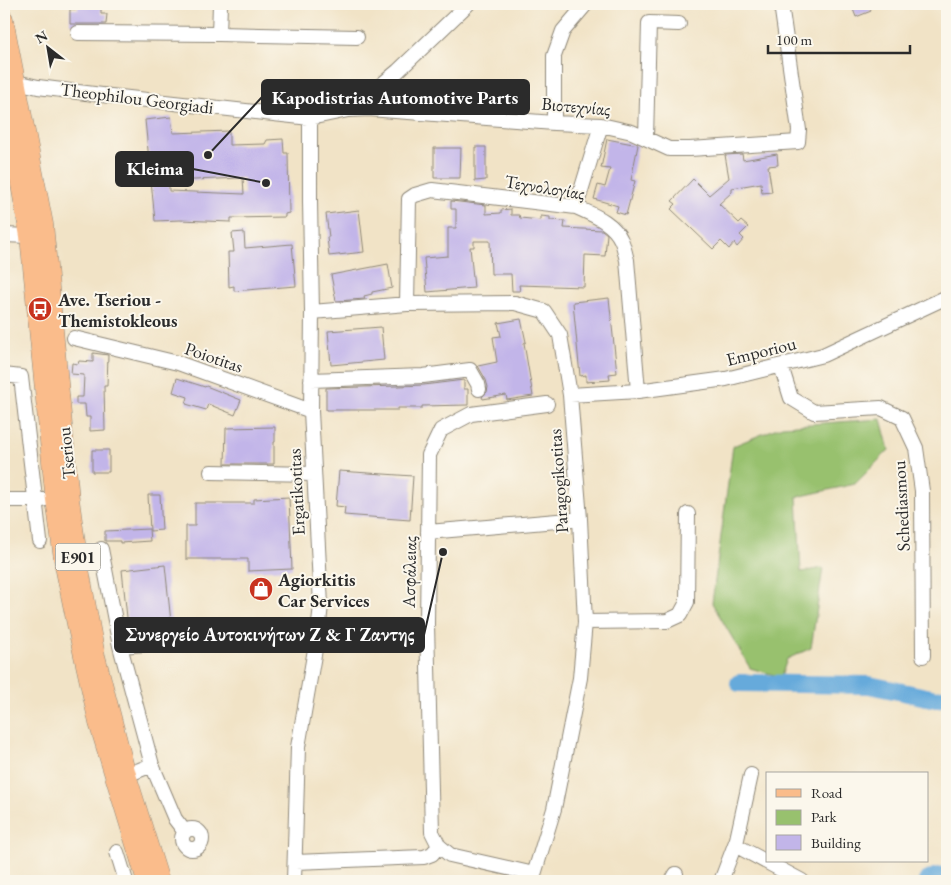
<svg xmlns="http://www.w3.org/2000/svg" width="951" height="885" viewBox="0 0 951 885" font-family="'EB Garamond',serif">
	<rect width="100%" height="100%" fill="#fbf7ec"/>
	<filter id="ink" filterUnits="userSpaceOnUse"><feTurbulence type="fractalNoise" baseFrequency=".02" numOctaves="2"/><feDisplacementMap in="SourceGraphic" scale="10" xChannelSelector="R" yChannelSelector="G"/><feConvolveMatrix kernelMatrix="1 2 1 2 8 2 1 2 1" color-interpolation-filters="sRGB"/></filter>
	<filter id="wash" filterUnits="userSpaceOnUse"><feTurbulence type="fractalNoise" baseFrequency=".0096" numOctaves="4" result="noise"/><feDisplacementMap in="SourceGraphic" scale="20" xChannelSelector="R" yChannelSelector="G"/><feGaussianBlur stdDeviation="1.12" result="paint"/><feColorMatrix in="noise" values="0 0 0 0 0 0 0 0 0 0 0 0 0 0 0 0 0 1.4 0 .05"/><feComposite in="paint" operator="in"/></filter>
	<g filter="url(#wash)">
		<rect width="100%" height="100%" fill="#f1e3c6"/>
		<path fill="#98c16e" stroke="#62764c" d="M881,419L889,450L855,484L797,497L801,572L823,568L811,648L787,659L781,677L750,668L712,603L733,446L782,426Z"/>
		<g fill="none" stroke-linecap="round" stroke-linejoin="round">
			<path stroke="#66aadb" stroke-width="18" d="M739,683L869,685L936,699L947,697
				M927,881L935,877L947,875"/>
		</g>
		<g id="blocks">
			<path fill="#c2b5e9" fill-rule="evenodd" d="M78,4H101V14H107L106,24H70V9H78Z
				M851,4H868L871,11L856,17Z
				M450,80L466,98H462L461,107L449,106L446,103L442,106L430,105L426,100Z
				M171,117L173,133L229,131V145L265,144L267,140L283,139L284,153H288L289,213L285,214V217L231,218V222L180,220L155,221L145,120ZM243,178L244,194L169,191V181Z
				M607,139L638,145L631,180L635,181L626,215L616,212L618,206L594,199L598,185L605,187L610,169L601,168Z
				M475,147H486V180L475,181Z
				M434,148H461L460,178H434Z
				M742,154L743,160L777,154L778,165L768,166L772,192L762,193L761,183L732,188V192L719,204L739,223L741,221L748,227L740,235L744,239L737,247L734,243L729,249L721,241L713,249L671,209L676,204L672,201L693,179L709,195L729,178L725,155Z
				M451,201L486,205V214L501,213V210L511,209V215H519L520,218L541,220V216L550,217V220L565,221L564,228L602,230L607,234L605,256L585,255L584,287L519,285L520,291H512L511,274H491L490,241H474V247H470L474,288L427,292L424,258L448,256V228H456V209H451Z
				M359,210L364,252L329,256L327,237H329L326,214Z
				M244,232L245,248L292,244L296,286L234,291V286L229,287L228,252H234L232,233Z
				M388,264L392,288L372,292V294L364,296L365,299L336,301L331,275Z
				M609,298L617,373L609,374L610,380L586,382V375L580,376L573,302Z
				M521,319L526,342L524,343L533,396L507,400L506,395L483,399L482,397L487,392L488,387L486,380L478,366L497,362L493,337L501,336L498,323Z
				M381,327L384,360L331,365L328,331Z
				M93,353L108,355L107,386H104L105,430L90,431V417H86L85,404H76V397H83L84,375L71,374L72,363L78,364L79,361L93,362Z
				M177,378L205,387L206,386L241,400L235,415L208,404L206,410L186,404L188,397L173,392Z
				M464,380V389H468V405L422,406V408H398V410H326V388L399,386L424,385Z
				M275,427V442H274V464H225L226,428Z
				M92,450H109V472H92Z
				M339,471L413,476L410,520L344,515L345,507L336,506Z
				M148,495H160L162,530L150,531Z
				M289,497L292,569L248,571V559H186V526H195V503H254V499Z
				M149,529L150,541L120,543V541H105V531Z
				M165,565L171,622L128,627L122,570Z"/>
		</g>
	</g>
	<g filter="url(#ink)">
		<use href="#blocks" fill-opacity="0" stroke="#8e8778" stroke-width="1"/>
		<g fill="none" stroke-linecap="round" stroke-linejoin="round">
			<g stroke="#8e8778" stroke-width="16">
				<path id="minor" d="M78,33L219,34L357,37
					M219,34L220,4
					M16,82L38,87L102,95L310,118L348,110L361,102L398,71L468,4
					M348,110L369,109L554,123L601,125L632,132L669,149H690L798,142L799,130L781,4
					M554,123V56L563,31L586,4
					M646,138L649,23L679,24
					M576,207L601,125
					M4,235L29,236
					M407,304L409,199L415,195L432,190L576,207C593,215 613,222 621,240C624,246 625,254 627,260L638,391
					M312,312L407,304L515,303L544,311L560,335L570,395L580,519L585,622L580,678L554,809L532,881
					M74,338L178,363L311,411
					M781,366L791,398L814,412L881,408L902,418L916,448L922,491L923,656
					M4,375L21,377L40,541
					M311,380L423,376L470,370L478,384L479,389
					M570,395L638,391L726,379L823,355L947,297
					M211,472L314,474
					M4,500H43
					M428,532L580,519
					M101,549L120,646L152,765L175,819L185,832
					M79,564L103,559
					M585,622L667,621L680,615L687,602L688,514
					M120,646L318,632
					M127,775L152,765
					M182 839a10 10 0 1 1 20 0a10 10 0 1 1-20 0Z
					M735,845L802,881
					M117,852L126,881
					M295,862L424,857L432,854L439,846
					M534,874L450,855L439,846L432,832L427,624L429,455L441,430L471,414L547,404
					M294,881L298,747L318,632L321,605L311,411L312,312L310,201V118
					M672,881L676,874
					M721,881L737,839L751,775"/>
			</g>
			<g stroke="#8e8778" stroke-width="19">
				<path id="major" d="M4,19L44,224L70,499L79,564L96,656L127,775L160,881
					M4,93L29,236L54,492L64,566L76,624L98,723L146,881"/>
			</g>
			<use href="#minor" stroke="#fff" stroke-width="14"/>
			<use href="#major" stroke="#fabc8b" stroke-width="18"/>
		</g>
	</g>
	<defs>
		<g id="bus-disc" transform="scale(1.25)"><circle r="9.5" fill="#c8321e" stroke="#fbf7ec"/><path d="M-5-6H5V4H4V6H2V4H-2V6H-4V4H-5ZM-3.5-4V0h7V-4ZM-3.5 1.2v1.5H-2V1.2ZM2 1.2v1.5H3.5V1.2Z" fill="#fff"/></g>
		<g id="shop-disc" transform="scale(1.25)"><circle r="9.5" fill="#c8321e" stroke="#fbf7ec"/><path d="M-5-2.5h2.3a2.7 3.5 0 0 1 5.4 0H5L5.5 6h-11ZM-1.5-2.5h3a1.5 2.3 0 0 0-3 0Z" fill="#fff"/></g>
	</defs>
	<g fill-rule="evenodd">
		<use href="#bus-disc" x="40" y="309"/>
		<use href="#shop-disc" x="261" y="589"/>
	</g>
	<g text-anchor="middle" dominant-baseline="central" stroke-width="4" stroke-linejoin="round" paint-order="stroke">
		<rect fill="#fbf7ec" stroke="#696865" stroke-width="1" x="55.5" y="543.5" width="45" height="27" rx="4"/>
		<g font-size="16" font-weight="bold" fill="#2b2b2b">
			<text x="78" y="557">E901</text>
		</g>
		<g font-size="18" fill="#2b2b2b" stroke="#fbf7ec">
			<text transform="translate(137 98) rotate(7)">Theophilou Georgiadi</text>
			<text transform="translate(576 106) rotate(5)">Βιοτεχνίας</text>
			<text transform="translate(545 187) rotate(9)">Τεχνολογίας</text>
			<text transform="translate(761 351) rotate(-14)">Emporiou</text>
			<text transform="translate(214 357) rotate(19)">Poiotitas</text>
			<text transform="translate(66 453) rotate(-96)">Tseriou</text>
			<text transform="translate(558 481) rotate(-94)">Paragogikotitas</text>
			<text transform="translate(296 492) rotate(-93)">Ergatikotitas</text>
			<text transform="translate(901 506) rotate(-93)">Schediasmou</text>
			<text transform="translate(409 572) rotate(-89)">Ασφάλειας</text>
		</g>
		<g font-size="18" font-weight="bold" fill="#2b2b2b" stroke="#fbf7ec" text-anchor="start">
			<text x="58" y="299">Ave. Tseriou -<tspan x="58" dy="21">Themistokleous</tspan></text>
			<text x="278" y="579">Agiorkitis<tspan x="278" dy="21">Car Services</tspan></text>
		</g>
	</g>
	<path fill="none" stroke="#2b2b2b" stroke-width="2" d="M208 155L262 97M266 183L193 169M443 552L424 635"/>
	<g fill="#2b2b2b" stroke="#fbf7ec" stroke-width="2">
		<circle cx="208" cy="155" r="5"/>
		<circle cx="266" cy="183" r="5"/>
		<circle cx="443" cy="552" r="5"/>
	</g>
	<g fill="#2b2b2b" stroke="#2b2b2b" stroke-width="2">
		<rect x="262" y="80" width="267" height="34" rx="5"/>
		<rect x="116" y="152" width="77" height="34" rx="5"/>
		<rect x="115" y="618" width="309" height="34" rx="5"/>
	</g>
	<g font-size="19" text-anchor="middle" font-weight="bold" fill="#fff">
		<text x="395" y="104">Kapodistrias Automotive Parts</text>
		<text x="155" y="175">Kleima</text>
		<text x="270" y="641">Συνεργείο Αυτοκινήτων Ζ &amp; Γ Ζαντης</text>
	</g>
	<rect width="951" height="885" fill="none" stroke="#fbf7ec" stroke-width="20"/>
	<rect x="766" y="772" width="162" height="90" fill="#fbf7ec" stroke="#a8a59f"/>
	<rect x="776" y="789" width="25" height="8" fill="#fabc8b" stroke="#a8a59f"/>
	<text x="811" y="798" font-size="15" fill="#2b2b2b">Road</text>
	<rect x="776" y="810" width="25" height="15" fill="#98c16e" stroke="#a8a59f"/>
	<text x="811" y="822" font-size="15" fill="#2b2b2b">Park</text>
	<rect x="776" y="835" width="25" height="15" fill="#c2b5e9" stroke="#a8a59f"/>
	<text x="811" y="848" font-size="15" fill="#2b2b2b">Building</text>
	<g transform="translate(48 48) rotate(329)" stroke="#fbf7ec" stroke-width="4" paint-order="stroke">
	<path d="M0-4L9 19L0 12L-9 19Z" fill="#2b2b2b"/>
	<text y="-8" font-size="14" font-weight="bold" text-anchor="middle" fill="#2b2b2b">N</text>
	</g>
	<path d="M768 45v8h142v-8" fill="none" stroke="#2b2b2b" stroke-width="2.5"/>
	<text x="776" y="45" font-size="15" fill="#2b2b2b" stroke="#fbf7ec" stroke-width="4" paint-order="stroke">100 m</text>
</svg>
